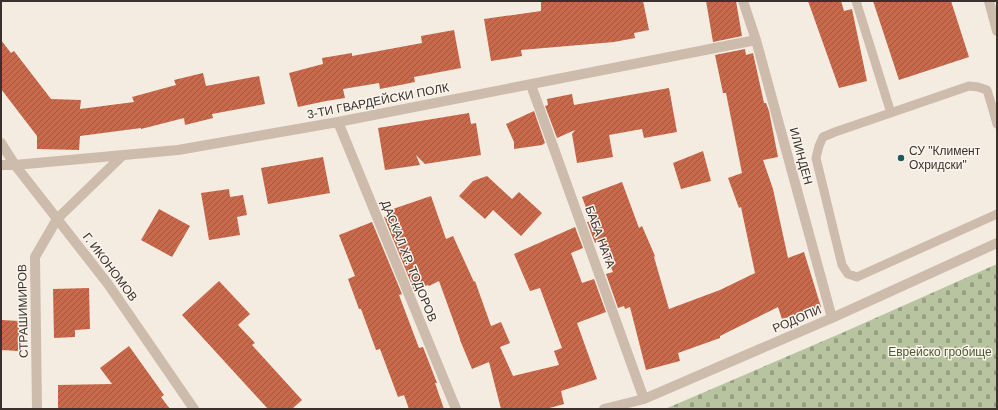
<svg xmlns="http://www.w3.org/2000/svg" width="998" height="410" font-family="Arial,sans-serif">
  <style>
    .cemetery { fill: url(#cemetery-stones) }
    .building { fill: url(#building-hatch) }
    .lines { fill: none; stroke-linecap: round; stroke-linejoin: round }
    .service { stroke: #cdbbac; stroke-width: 9 }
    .minor { stroke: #cdbbac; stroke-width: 10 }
    .poi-dot { fill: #1f5a5e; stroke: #fbf5ee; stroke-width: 1.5 }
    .labels { text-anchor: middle; stroke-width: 3; stroke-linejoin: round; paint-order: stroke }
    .street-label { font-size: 12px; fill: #3b302b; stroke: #fbf5ee }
    .poi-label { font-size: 12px; fill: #3b302b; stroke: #fbf5ee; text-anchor: start }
    .park-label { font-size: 12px; fill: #4a5a2e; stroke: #fbf5ee }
  </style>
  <defs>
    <pattern id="cemetery-stones" width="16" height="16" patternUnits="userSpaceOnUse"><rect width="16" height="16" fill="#b8c4a0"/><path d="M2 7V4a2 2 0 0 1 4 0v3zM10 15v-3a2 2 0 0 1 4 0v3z" fill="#97a083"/></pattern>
    <pattern id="building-hatch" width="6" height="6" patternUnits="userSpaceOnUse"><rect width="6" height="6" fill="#c8694b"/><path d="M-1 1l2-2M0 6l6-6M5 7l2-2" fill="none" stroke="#a4573f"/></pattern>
  </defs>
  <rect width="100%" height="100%" fill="#f4ebe1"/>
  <!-- cemetery -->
  <path class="cemetery" d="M997,264V409H665L844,332Z"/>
  <!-- building -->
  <path class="building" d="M557,1H643L649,30L634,33L635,38L614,42L521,50L522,56L491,61L484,19L541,11V2Z
    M706,1H736L742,36L713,42Z
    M808,1H841L844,11L852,9L867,81L839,88Z
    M873,1H951L969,57L899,80Z
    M454,30L461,68L414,77L415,82L380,89L379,83L343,89L345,98L326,101L298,107L289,73L323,64L322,58L352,53V56L422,43L421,36Z
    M1,40L11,53L14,51L51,99L81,100L80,109L134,102L132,97L176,85L174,80L203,73L206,86L259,76L265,104L212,114L213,118L185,125L184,118L141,129V128L80,136L79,150L37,149V136L1,89Z
    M745,49L746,55L753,53L764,103H766L769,111L778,157L763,160L773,189L788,258L804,252L821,307L782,319L778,307L720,336V338L678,353L680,361L646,370L630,307L625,309L624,306L618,308L606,274L613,272L599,241L595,243L587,222L591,221L582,197L622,182L639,228L642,226L655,256L654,257L669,309L720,290L755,273L741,207L739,208L728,178L742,173L726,93H723L715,55Z
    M669,88L677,132L644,138L642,129L609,135L613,157L577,163L572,134L575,130L557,138L545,106L548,105L547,99L572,94L574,105Z
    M534,111L545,143L542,145L514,149V142L506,124Z
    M469,113L471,124L476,123L481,155L425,164L416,155L420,165L385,170L378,128Z
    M703,151L711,181L681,189L673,163Z
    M323,157L330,193L268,204L261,168Z
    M487,176L512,199L519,192L542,213L521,236L493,210L485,219L459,196L473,181Z
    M229,189L230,197L243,195L247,215L237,217L240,235L209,240L201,193Z
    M431,196L446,239L453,236L474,282L475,281L491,326L501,322L510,343L500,347L513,376L559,365L554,351L562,348L540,288L530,291L514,254L575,227L583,248L571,253L582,283L594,279L606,312L577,323L597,379L561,391L564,404L546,409H501L489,362L472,369L460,340V339L439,281L429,286L428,285L414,290L384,217L392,215L390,210Z
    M159,209L190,226L172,257L141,240Z
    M372,222L402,294L399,295L419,348L423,347L437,383H435L444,409H409L404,395L398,397L380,349L376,350L361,309H359L348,279L355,276L339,235Z
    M219,281L250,314L238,325L255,343L252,345L302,400L292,409H268L182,315Z
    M89,288L90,329L75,330V337L54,338L53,289Z
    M1,320L19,321V351L1,350Z
    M129,346L164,395L161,397L170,409H58V385L112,384L100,368Z"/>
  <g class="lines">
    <!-- service -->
    <path class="service" d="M856,1L891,113
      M997,124L991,103L987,90L978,87L969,86L835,132L823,137L819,146L816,158L842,265L848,274L857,277L997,214"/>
    <!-- minor -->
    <path class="minor" d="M743,1L756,40L832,318
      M989,1L997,31
      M531,85L644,399
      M338,122L456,409
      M1,143L15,165L108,284L194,409
      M1,165H15L178,150L338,122L756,40
      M37,409L35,257L57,219L123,155
      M604,409L644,399L832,318L997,243"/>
  </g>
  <!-- markers -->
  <circle class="poi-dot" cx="901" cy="158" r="4"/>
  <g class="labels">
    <!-- street labels -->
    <g class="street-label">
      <text transform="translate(378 101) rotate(-11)" y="4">3-ТИ ГВАРДЕЙСКИ ПОЛК</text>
      <text transform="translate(801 156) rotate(75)" y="4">ИЛИНДЕН</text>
      <text transform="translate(600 237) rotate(70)" y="4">БАБА НАТА</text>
      <text transform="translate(409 261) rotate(68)" y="4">ДАСКАЛ ХР. ТОДОРОВ</text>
      <text transform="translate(110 267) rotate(53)" y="4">Г. ИКОНОМОВ</text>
      <text transform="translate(23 311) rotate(-91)" y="4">СТРАШИМИРОВ</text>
      <text transform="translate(797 319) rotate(-23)" y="4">РОДОПИ</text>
    </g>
    <!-- poi labels -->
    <g class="poi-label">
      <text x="909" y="155">СУ "Климент<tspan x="909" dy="14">Охридски"</tspan></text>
    </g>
    <!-- park labels -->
    <g class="park-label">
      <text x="940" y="356">Еврейско гробище</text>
    </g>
  </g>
  <!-- border -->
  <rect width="998" height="410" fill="none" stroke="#3b302b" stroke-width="4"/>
</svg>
